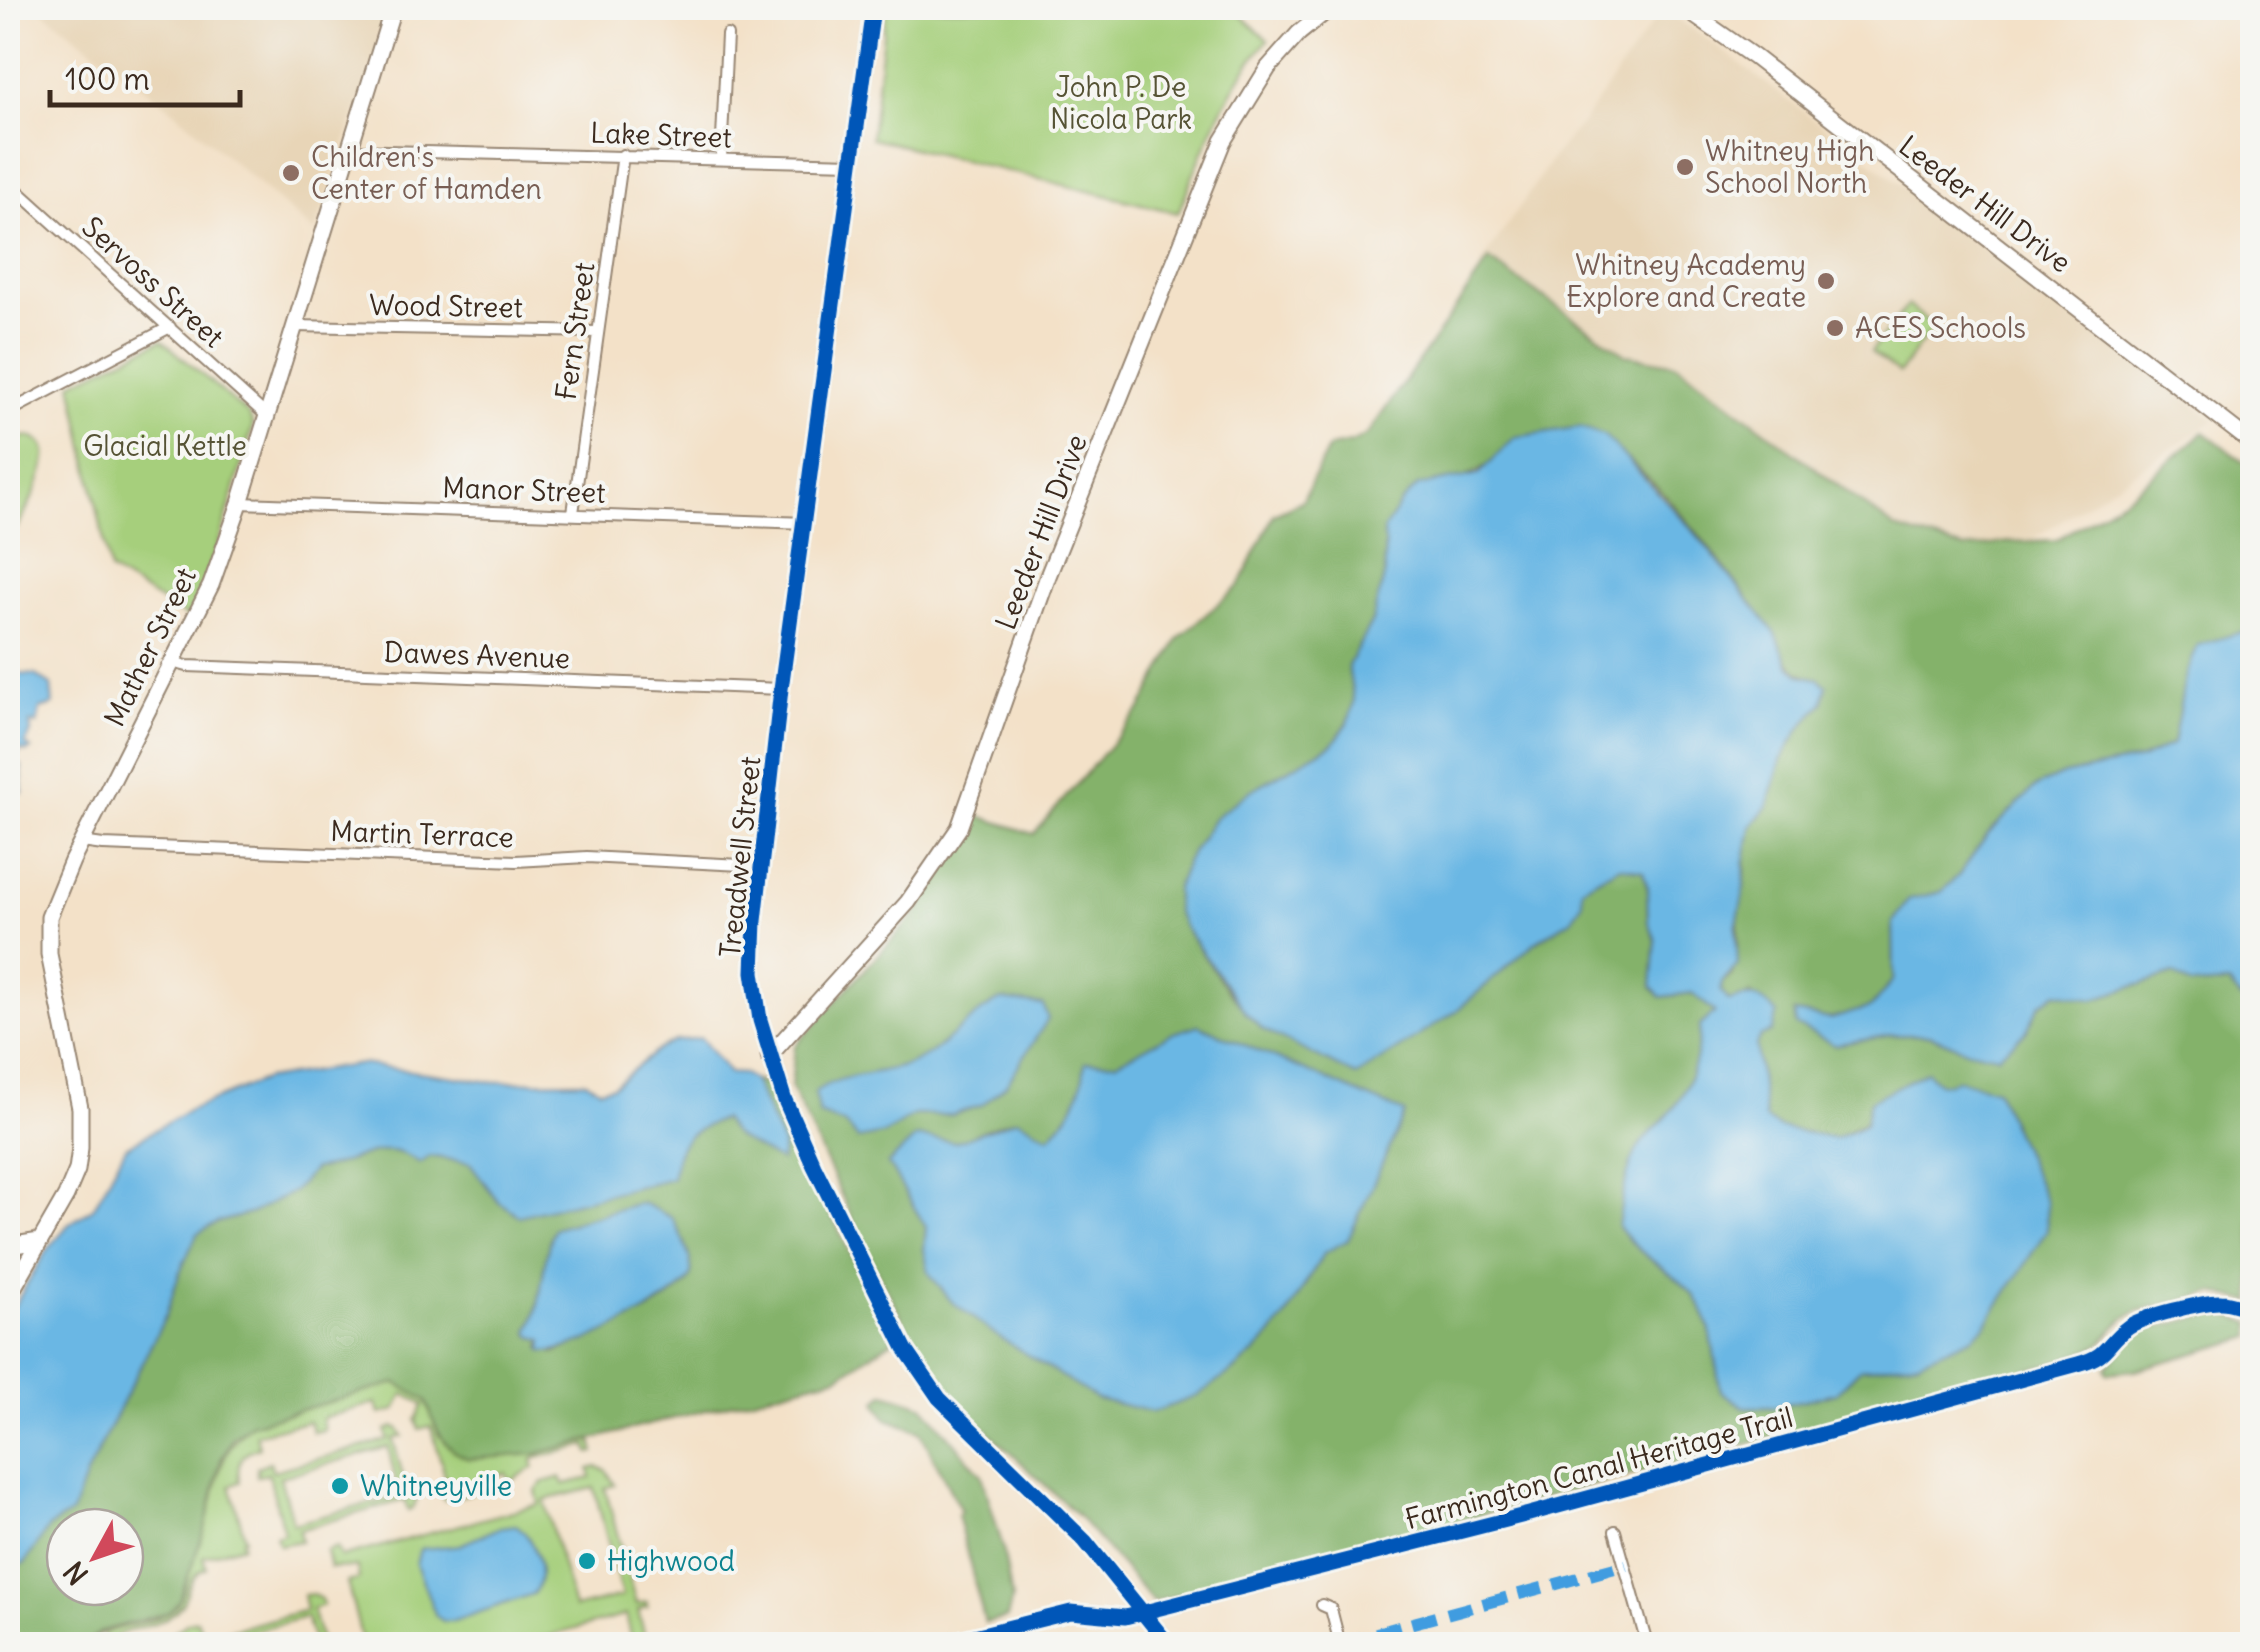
<svg xmlns="http://www.w3.org/2000/svg" width="2260" height="1652" font-family="Delius,sans-serif">
  <style>
    .built { fill: #e8d5b7 }
    .green { fill: #a6cf7b; stroke: #707c4c; stroke-width: 2.5; fill-rule: evenodd }
    .forest { fill: #84b26b; stroke: #606e44; stroke-width: 2.5; fill-rule: evenodd }
    .water { fill: #6ab7e4; stroke: #527081; stroke-width: 2.5 }
    .lines { fill: none; stroke-linecap: round; stroke-linejoin: round }
    .street-casing { stroke: #978673; stroke-width: 14 }
    .secondary-casing { stroke: #978673; stroke-width: 19 }
    .street { stroke: #fff; stroke-width: 10 }
    .secondary { stroke: #fff; stroke-width: 15 }
    .quiet { stroke: #3f9ce0; stroke-width: 12; stroke-dasharray: 25 12; stroke-linecap: butt }
    .cycleway-casing { stroke: #f6f6f2; stroke-width: 21 }
    .cycleway { stroke: #0057b8; stroke-width: 15 }
    .education-dot { fill: #8d6e63; stroke: #f6f6f2; stroke-width: 4 }
    .culture-dot { fill: #0f9aa8; stroke: #f6f6f2; stroke-width: 4 }
    .labels { text-anchor: middle; stroke-width: 8; stroke-linejoin: round; paint-order: stroke }
    .park-label { font-size: 28px; fill: #565335; stroke: #f6f6f2 }
    .street-label { font-size: 28px; fill: #3b2a1e; stroke: #f6f6f2 }
    .education-label { font-size: 28px; fill: #785e54; stroke: #f6f6f2; text-anchor: start }
    .culture-label { font-size: 28px; fill: #0d838f; stroke: #f6f6f2; text-anchor: start }
  </style>
  <rect width="100%" height="100%" fill="#f6f6f2"/>
  <filter id="ink" filterUnits="userSpaceOnUse"><feTurbulence type="fractalNoise" baseFrequency=".01" numOctaves="2"/><feDisplacementMap in="SourceGraphic" scale="20" xChannelSelector="R" yChannelSelector="G"/><feConvolveMatrix kernelMatrix="1 2 1 2 8 2 1 2 1" color-interpolation-filters="sRGB"/></filter>
  <filter id="wash" filterUnits="userSpaceOnUse"><feTurbulence type="fractalNoise" baseFrequency=".0048" numOctaves="4" result="noise"/><feDisplacementMap in="SourceGraphic" scale="40" xChannelSelector="R" yChannelSelector="G"/><feGaussianBlur stdDeviation="2.25" result="paint"/><feColorMatrix in="noise" values="0 0 0 0 0 0 0 0 0 0 0 0 0 0 0 0 0 1.4 0 .05"/><feComposite in="paint" operator="in"/></filter>
  <g filter="url(#wash)">
    <rect width="100%" height="100%" fill="#f3e1c8"/>
    <!-- built -->
    <path class="built" d="M39,8H391L315,233L178,114Z
      M1663,8L1707,39L2215,420L1953,591L1481,264L1556,153L1581,124Z"/>
    <!-- green -->
    <path class="green" d="M886,8H1233L1268,40C1224,90 1203,152 1178,213L871,138Z
      M1907,305L1934,326L1899,373L1871,352Z
      M162,340L249,415L253,425L219,543L189,618L110,571L72,383Z
      M28,436C35,439 43,442 45,451C48,473 21,523 8,540V440Z
      M396,1383L426,1400L439,1436L535,1454L592,1440L595,1452L590,1453L587,1445L533,1459L534,1467L509,1482L506,1473L472,1484L473,1492L445,1500L436,1491L448,1487L431,1426L419,1429L416,1420L423,1404L404,1394L396,1410L380,1414L376,1403L322,1418L324,1430L313,1432L309,1421L256,1434L259,1447C241,1452 235,1463 240,1482L230,1485L245,1538L242,1539L243,1545L203,1557L206,1568C184,1576 192,1598 175,1612C157,1628 128,1626 108,1641L102,1633L89,1644L87,1642C111,1623 163,1627 178,1602C184,1594 186,1582 189,1573C195,1553 204,1533 209,1513C220,1476 218,1450 251,1424Z
      M394,1427L398,1428L403,1436L393,1439L409,1499L418,1496L414,1507L408,1510L404,1500L299,1530L301,1541L279,1545L275,1536L284,1533L268,1473L257,1476V1467L270,1462L273,1471L388,1440L386,1430ZM388,1447L399,1496L293,1524L280,1477Z
      M597,1467L606,1470L615,1485L605,1488L636,1604L647,1602L648,1606L638,1610L647,1644H633L626,1615L520,1644H363L347,1582L359,1579L357,1567L330,1568L326,1551L337,1547L341,1557L539,1504L536,1491L543,1482L561,1477L564,1484L591,1478L589,1469ZM594,1488L622,1596L574,1608L544,1500Z
      M313,1594L321,1599L323,1605L312,1609L322,1644H314L306,1617L203,1644H174L173,1633L188,1622L197,1620L204,1637L306,1610L303,1595Z"/>
    <!-- forest -->
    <path class="forest" d="M1489,260L1627,355L1677,364L1896,529L1965,549L2009,542L2056,540L2132,493L2204,432L2252,468V629L2249,628L2181,712L2173,744L2141,759L2059,776L2034,788L1988,834L1959,875L1941,892L1909,900L1893,922L1894,979L1871,1007L1831,1019L1795,1013L1834,1045L1891,1035H1930L1964,1049L2026,1032L2040,1004L2057,992L2094,999L2174,974L2191,986L2229,984L2246,1005L2252,1007V1302L2214,1293L2138,1311L2123,1319L2100,1345L2064,1360L1153,1602L1077,1515L961,1406L916,1344L875,1268L791,1087L795,1046L919,910L979,816L1034,834L1141,709L1179,638L1239,586L1274,514L1302,501L1329,447L1351,443L1368,434ZM1580,427C1599,440 1620,452 1636,467C1685,511 1725,569 1765,621C1786,647 1782,672 1819,679L1823,703L1801,727L1781,760L1768,806L1751,827L1745,850V887L1738,912V944L1732,975L1722,982L1721,991L1729,1001L1751,994L1761,1036L1756,1044L1765,1119L1780,1128L1835,1138L1938,1084L1996,1089L2046,1202L2020,1269L1985,1326L1918,1361L1860,1369L1836,1393L1772,1407H1744L1721,1391C1712,1354 1715,1310 1682,1283C1658,1264 1637,1252 1618,1227L1638,1147L1671,1112L1687,1086L1698,1053L1700,1026L1715,1012L1692,993L1661,997L1652,987L1656,940L1648,922L1647,887L1643,871L1620,866L1581,888L1572,919L1538,941L1262,1029L1228,991L1184,927L1186,862L1214,818L1250,791L1333,744L1348,722L1354,702L1348,666L1372,621L1385,573L1384,530L1418,486C1450,479 1482,479 1501,451ZM1171,1034L1348,1240L1324,1253L1285,1318L1262,1346L1236,1369L1038,1360L953,1302L924,1250L926,1227L901,1185C938,1156 971,1130 1017,1119L1049,1137L1072,1116L1083,1085Z
      M753,1080L768,1085L893,1340L839,1376L535,1454L469,1459C441,1449 435,1426 426,1400L396,1383L251,1424L233,1437L221,1460L205,1529L179,1601L170,1612L102,1631L87,1642L89,1644H8V1567L25,1563L49,1527L72,1512L87,1473L166,1315L179,1274L197,1233L219,1222L252,1213L294,1191L314,1169C357,1166 378,1133 420,1163L430,1156L470,1163L498,1201L671,1178C677,1140 687,1132 722,1119L783,1145ZM636,1204H644L672,1218C679,1231 696,1263 690,1277C679,1304 583,1341 554,1353L541,1347L543,1340L531,1336L529,1330C542,1313 542,1254 554,1228ZM65,1527H125V1587H65Z
      M2219,1313L2252,1323V1337L2135,1370L2108,1373L2106,1368L2132,1337L2143,1330Z
      M885,1393L923,1405L982,1475L1003,1548L1012,1599L1007,1618L985,1623L957,1515L961,1511L920,1431L887,1419L876,1402Z"/>
    <!-- water -->
    <path class="water" d="M1580,427L1604,435L1693,530L1775,633L1789,665L1801,675L1819,679L1827,686L1823,703L1801,727L1781,760L1768,806L1751,827L1744,864L1745,887L1736,928L1738,965L1722,982L1721,991L1729,1001C1753,993 1761,995 1777,1014L1772,1032L1761,1036L1756,1044L1765,1119L1780,1128L1835,1138L1865,1125L1870,1101L1927,1071C1938,1084 1941,1088 1957,1079L1996,1089L2046,1202L2047,1230L1985,1326L1973,1337L1918,1361L1860,1369L1836,1393L1772,1407H1744L1721,1391C1712,1354 1715,1310 1682,1283C1658,1264 1637,1252 1618,1227C1622,1201 1625,1173 1637,1150C1644,1136 1659,1126 1669,1114C1690,1089 1698,1058 1700,1026L1715,1012L1692,993L1661,997L1652,986L1656,940L1648,922L1647,887L1643,871L1619,866L1582,888V903L1572,919L1537,941L1455,1012L1356,1076L1262,1029L1246,1013L1184,927L1176,912V888L1186,862L1214,818L1250,791L1333,744L1348,723L1354,702L1348,666L1372,621L1385,573L1384,529L1401,503L1418,486L1479,474L1515,437Z
      M2252,629V1007L2246,1005L2229,984L2191,986L2174,974L2094,999L2057,992L2040,1004L2026,1032L1998,1056L1964,1049L1930,1035H1891L1834,1045L1796,1025L1794,1013L1831,1019L1871,1007L1894,979L1893,922L1909,899L1941,892L1959,875L1988,834L2034,788L2059,776L2141,759L2173,744L2185,678L2198,645Z
      M8,673L35,675L51,685L53,705L40,709L37,725L30,723L31,733L25,744L31,749L26,752L21,749L14,762L21,765L23,792L17,795L16,803H8Z
      M1001,1000L1043,1005L1048,1019L1006,1085L982,1105L952,1115H914L884,1134L858,1139L844,1124L819,1114L815,1092C838,1073 882,1075 912,1063C946,1048 967,1016 1001,1000Z
      M1198,1025L1405,1113L1348,1240L1324,1253L1285,1318L1262,1346L1236,1369L1195,1397L1153,1412L1097,1399L993,1333L952,1302L929,1273L924,1250L926,1227L888,1164L916,1137L955,1142L1017,1119L1049,1136C1073,1114 1082,1095 1085,1062H1117L1171,1034Z
      M701,1038L729,1073L744,1074L753,1080L783,1145L781,1162L735,1136L722,1119C687,1132 677,1141 672,1178L519,1216L498,1201L470,1163L430,1156L420,1163C378,1133 357,1166 314,1169L294,1191L252,1213L219,1222L197,1234L179,1274L166,1315L87,1473L72,1513L49,1527L25,1563L8,1567V1316L45,1253L68,1225L94,1207L126,1147L189,1110L266,1079L361,1064L492,1082L585,1081L600,1089L613,1086L659,1049L675,1041Z
      M636,1204H644L672,1218C679,1231 696,1263 690,1277C682,1299 562,1358 542,1351L543,1340L531,1336L529,1330C542,1313 542,1254 554,1228Z
      M516,1525C534,1537 549,1575 533,1594L454,1621H443L436,1616L416,1564L420,1549L460,1545L501,1527Z"/>
  </g>
  <g filter="url(#ink)">
    <g class="lines">
      <!-- street casing -->
      <g class="street-casing">
        <path id="street" d="M348,150L853,163
          M721,159L727,35
          M8,182L267,416
          M294,326L597,332
          M8,412L170,327
          M240,503L806,523
          M573,513L623,155
          M172,662L187,666L781,689
          M82,842L103,845L516,861L587,857L761,866
          M1615,1531L1647,1644
          M1322,1605L1331,1609L1340,1644"/>
      </g>
      <!-- secondary casing -->
      <g class="secondary-casing">
        <path id="secondary" d="M873,8L781,689L755,921L753,972L760,1020L784,1098L814,1166L906,1350L939,1398L1085,1541L1168,1644
          M1684,8L1754,57L2252,443
          M769,1056L908,902L959,828L1048,576L1223,141L1268,68L1299,33L1330,8
          M8,1246L40,1241
          M8,1297L66,1196L77,1170L80,1148V1108L49,954V917L72,861L211,585L240,503L393,8"/>
      </g>
      <!-- street -->
      <use href="#street" class="street"/>
      <!-- secondary -->
      <use href="#secondary" class="secondary"/>
      <!-- quiet -->
      <path class="quiet" d="M1340,1643L1626,1565"/>
      <!-- cycleway casing -->
      <g class="cycleway-casing">
        <path id="cycleway" d="M873,8L781,689L755,921L753,972L760,1020L784,1098L814,1166L906,1350L939,1398L1085,1541L1168,1644
          M942,1644L1071,1612L1125,1617L1529,1514L2078,1364C2110,1355 2105,1344 2128,1327C2141,1317 2205,1301 2221,1302C2232,1302 2242,1307 2252,1310"/>
      </g>
      <!-- cycleway -->
      <use href="#cycleway" class="cycleway"/>
    </g>
  </g>
  <!-- markers -->
  <g class="education-dot">
    <circle cx="1685" cy="167" r="10"/>
    <circle cx="291" cy="173" r="10"/>
    <circle cx="1826" cy="281" r="10"/>
    <circle cx="1835" cy="328" r="10"/>
  </g>
  <g class="culture-dot">
    <circle cx="340" cy="1486" r="10"/>
    <circle cx="587" cy="1561" r="10"/>
  </g>
  <g class="labels">
    <!-- park labels -->
    <g class="park-label">
      <text x="1121" y="97">John P. De<tspan x="1121" dy="32">Nicola Park</tspan></text>
      <text x="165" y="456">Glacial Kettle</text>
    </g>
    <!-- street labels -->
    <g class="street-label">
      <text transform="translate(661 135) rotate(2)" y="10">Lake Street</text>
      <text transform="translate(1985 204) rotate(37)" y="10">Leeder Hill Drive</text>
      <text transform="translate(153 282) rotate(42)" y="10">Servoss Street</text>
      <text transform="translate(446 306) rotate(1)" y="10">Wood Street</text>
      <text transform="translate(575 331) rotate(-82)" y="10">Fern Street</text>
      <text transform="translate(524 490) rotate(2)" y="10">Manor Street</text>
      <text transform="translate(1041 532) rotate(-69)" y="10">Leeder Hill Drive</text>
      <text transform="translate(150 647) rotate(-64)" y="10">Mather Street</text>
      <text transform="translate(477 655) rotate(2)" y="10">Dawes Avenue</text>
      <text transform="translate(422 834) rotate(2)" y="10">Martin Terrace</text>
      <text transform="translate(740 857) rotate(-84)" y="10">Treadwell Street</text>
      <text transform="translate(1599 1468) rotate(-15)" y="10">Farmington Canal Heritage Trail</text>
    </g>
    <!-- education labels -->
    <g class="education-label">
      <text x="1705" y="161">Whitney High<tspan x="1705" dy="32">School North</tspan></text>
      <text x="311" y="167">Children's<tspan x="311" dy="32">Center of Hamden</tspan></text>
      <text x="1806" y="275" text-anchor="end">Whitney Academy<tspan x="1806" dy="32">Explore and Create</tspan></text>
      <text x="1855" y="338">ACES Schools</text>
    </g>
    <!-- culture labels -->
    <g class="culture-label">
      <text x="360" y="1496">Whitneyville</text>
      <text x="607" y="1571">Highwood</text>
    </g>
  </g>
  <!-- margin -->
  <rect width="2260" height="1652" fill="none" stroke="#f6f6f2" stroke-width="40"/>
  <!-- north arrow -->
  <g transform="translate(95 1557) rotate(230)"><circle r="48" fill="#f6f6f2" stroke="#aba49d" stroke-width="2.5"/>
  <path d="M0-8L18 38L0 25L-18 38Z" fill="#d1495b"/>
  <text y="-15" font-size="28" font-weight="bold" text-anchor="middle" fill="#3b2a1e">N</text>
  </g>
  <!-- scale -->
  <path d="M50 90v15h190v-15" fill="none" stroke="#3b2a1e" stroke-width="5"/>
  <text x="65" y="90" font-size="30" fill="#3b2a1e" stroke="#f6f6f2" stroke-width="8" paint-order="stroke">100 m</text>
</svg>
